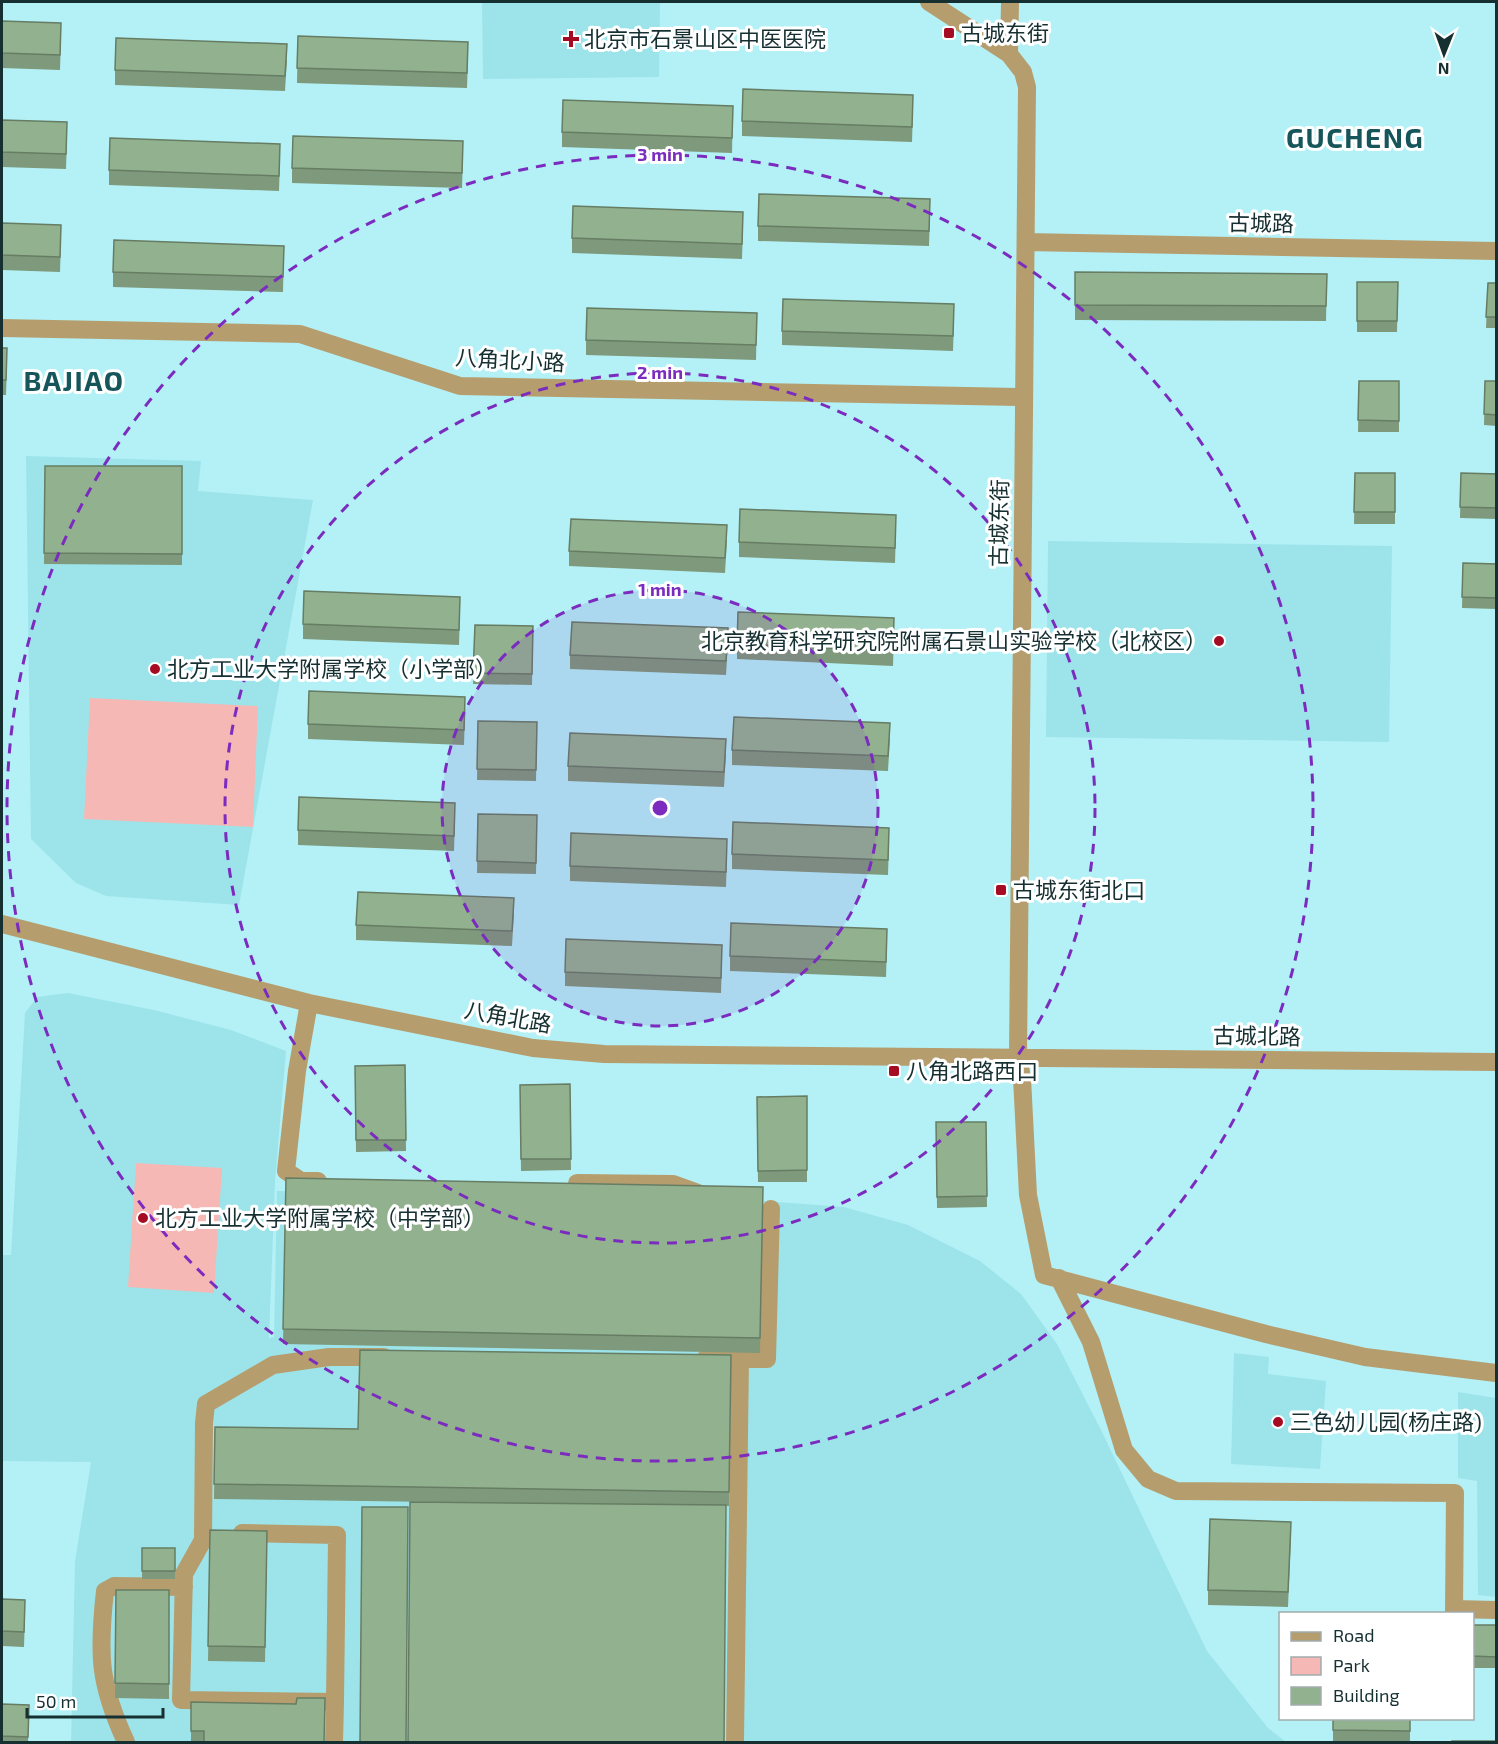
<svg xmlns="http://www.w3.org/2000/svg" width="1498" height="1744" font-family="'Exo 2','Noto Sans SC',sans-serif">
  <style>
    .built { fill: #9de4ea }
    .green { fill: #f6b8b4 }
    .lines { fill: none; stroke-linecap: round; stroke-linejoin: round }
    .minor { stroke: #b69d6e; stroke-width: 18 }
    .wall { fill: #7e997b }
    .building { fill: #92b28f; stroke: #667d64; stroke-width: 1.5 }
    .ring { fill: none; stroke: #7b2cbf; stroke-width: 3; stroke-dasharray: 10 8 }
    .poi-dot { fill: #a50b23; stroke: #fff; stroke-width: 2 }
    .labels { text-anchor: middle; stroke-width: 6; stroke-linejoin: round; paint-order: stroke }
    .poi-label { font-size: 22px; fill: #162f31; stroke: #fff; text-anchor: start }
    .street-label { font-size: 22px; fill: #162f31; stroke: #fff }
    .district-label { font-size: 28px; font-weight: bold; letter-spacing: 1.5px; fill: #16565b; stroke: #fff }
    .centre { fill: #7b2cbf; stroke: #fff; stroke-width: 3 }
    .ring-label { font-size: 18px; text-anchor: middle; font-weight: bold; fill: #7b2cbf; stroke: #fff; stroke-width: 6; stroke-linejoin: round; paint-order: stroke }
  </style>
  <rect width="100%" height="100%" fill="#b3f1f6"/>
  <!-- built -->
  <path class="built" d="M482,2H660L659,77L483,79Z
    M26,456L201,461L198,491L313,500L239,905L106,896L76,883L31,839Z
    M1048,541L1392,546L1389,742L1046,737Z
    M68,993L154,1010L231,1030L286,1051L275,1182L269,1338L274,1337L277,1191L763,1201L844,1207L908,1225L980,1261L1021,1294L1057,1344L1102,1432L1207,1651L1268,1728L1286,1742H71L75,1561L91,1462L2,1461V1255H11L25,1013L37,997Z
    M1234,1353L1269,1357L1268,1374L1326,1381L1320,1469L1231,1464Z
    M1458,1392L1496,1398V1597L1478,1595L1477,1481L1458,1478Z"/>
  <!-- green -->
  <path class="green" d="M90,698L258,706L253,827L84,819Z
    M136,1163L222,1168L214,1293L128,1287Z"/>
  <g class="lines">
    <!-- minor -->
    <path class="minor" d="M929,2L1009,54L1023,72L1027,87L1018,1057L1022,1078L1028,1195L1044,1275L1266,1334L1365,1357L1496,1373
      M1009,54L1010,2
      M1026,242L1496,251
      M2,328L300,334L460,386L1024,397
      M2,924L309,1003L533,1048L604,1054L1496,1062
      M309,1003L297,1071L286,1171L301,1181H318
      M577,1183L673,1184L698,1193
      M1059,1278L1091,1342L1124,1450L1148,1479L1176,1491L1455,1493L1454,1614
      M705,1359H767L771,1209
      M242,1533L337,1535L335,1702
      M1454,1609L1496,1610
      M126,1742C99,1684 98,1654 105,1591L114,1586L184,1587
      M334,1742L335,1702L181,1700L184,1574L203,1540L204,1423L206,1404L273,1365L329,1357H384
      M735,1742L740,1359"/>
  </g>
  <!-- wall -->
  <path class="wall" d="M2,21L61,38L60,70L2,68Z
    M298,36L468,57L467,88L297,83Z
    M287,59L285,91L115,85V70Z
    M733,106L732,153L562,147V132Z
    M913,110L912,142L742,136V121Z
    M2,120L67,137L66,169L2,167Z
    M463,156L462,188L292,183V168Z
    M280,159L279,191L109,185V170Z
    M930,214L929,246L758,241V226Z
    M2,223L61,240L60,272L2,270Z
    M743,227L742,259L572,253V238Z
    M284,246L283,292L113,287V272Z
    M1075,272L1327,274L1326,321L1075,320Z
    M1357,282H1398L1397,332H1357Z
    M1488,283H1497V328H1486Z
    M757,313L756,360L586,355V340Z
    M954,319L953,351L782,345V331Z
    M2,348L7,363L6,395H2Z
    M1359,381H1399V432H1358Z
    M1485,381H1497V426L1484,425Z
    M45,466H182V565L44,564Z
    M1355,473H1395V524H1354Z
    M1461,473L1497,474V519L1460,518Z
    M896,530L895,563L739,557V542Z
    M727,540L725,573L569,566V551Z
    M1463,563L1497,564V609L1462,608Z
    M460,612L459,645L303,639V624Z
    M475,625L533,626L532,685L473,684Z
    M894,633L893,666L737,659V644Z
    M728,643L726,675L570,669V655Z
    M465,712L464,745L308,739V724Z
    M478,721L537,722L536,781L477,780Z
    M890,738L888,771L732,765V750Z
    M726,754L724,787L568,781V766Z
    M478,814L537,815L536,874L477,873Z
    M455,818L454,851L298,845V830Z
    M889,843L888,875L732,869V854Z
    M727,854L726,887L570,881V866Z
    M514,913L512,946L356,940V925Z
    M887,944L886,977L730,971V956Z
    M722,960L721,993L565,986V972Z
    M405,1065L406,1151L356,1152L355,1066Z
    M570,1084L571,1170L521,1171L520,1085Z
    M807,1096V1182H758L757,1097Z
    M936,1122H986L987,1207L937,1208Z
    M286,1178L763,1187L760,1353L283,1344Z
    M731,1355L729,1506L214,1499L215,1427L358,1429Z
    M210,1530L267,1531L265,1662L208,1661Z
    M1291,1536L1288,1607L1208,1605V1590Z
    M142,1548H175V1579H142Z
    M116,1590H169V1699L115,1698Z
    M2,1599L25,1615L24,1647L2,1646Z
    M1473,1625H1497V1668H1473Z
    M191,1702L325,1743H191Z
    M2,1704L29,1705L28,1743H2Z
    M1333,1719H1410V1743H1333Z"/>
  <!-- building -->
  <path class="building" d="M2,21L61,23L60,55L2,53Z
    M298,36L468,42L467,73L297,68Z
    M116,38L287,44L285,76L115,70Z
    M743,89L913,95L912,127L742,121Z
    M563,100L733,106L732,138L562,132Z
    M2,120L67,122L66,154L2,152Z
    M293,136L463,141L462,173L292,168Z
    M110,138L280,144L279,176L109,170Z
    M759,194L930,199L929,231L758,226Z
    M573,206L743,212L742,244L572,238Z
    M2,223L61,225L60,257L2,255Z
    M114,240L284,246L283,277L113,272Z
    M1075,272L1327,274L1326,306L1075,305Z
    M1357,282H1398L1397,321H1357Z
    M1488,283H1497V317H1486Z
    M783,299L954,304L953,336L782,331Z
    M587,308L757,313L756,345L586,340Z
    M2,348H7L6,380H2Z
    M1359,381H1399V421L1358,420Z
    M1485,381H1497V415L1484,414Z
    M45,466H182V554L44,553Z
    M1355,473H1395V512H1354Z
    M1461,473L1497,474V508L1460,507Z
    M740,509L896,515L895,548L739,542Z
    M571,519L727,525L725,558L569,551Z
    M1463,563L1497,564V598L1462,597Z
    M304,591L460,597L459,630L303,624Z
    M738,612L894,618L893,651L737,644Z
    M572,622L728,628L726,661L570,655Z
    M475,625L533,626L532,674L473,673Z
    M309,691L465,697L464,730L308,724Z
    M734,717L890,723L888,756L732,750Z
    M478,721L537,722L536,770L477,769Z
    M570,733L726,739L724,772L568,766Z
    M299,797L455,803L454,836L298,830Z
    M478,814L537,815L536,863L477,861Z
    M733,822L889,828L888,860L732,854Z
    M571,833L727,839L726,872L570,866Z
    M358,892L514,898L512,931L356,925Z
    M731,923L887,929L886,962L730,956Z
    M566,939L722,945L721,978L565,972Z
    M405,1065L406,1140H356L355,1066Z
    M570,1084L571,1159H521L520,1085Z
    M807,1096V1170L758,1171L757,1097Z
    M936,1122H986L987,1196L937,1197Z
    M286,1178L763,1187L760,1338L283,1329Z
    M360,1350L731,1355L729,1492L214,1484L215,1427L358,1429Z
    M410,1502L726,1505L724,1743H408Z
    M362,1507H408L406,1743H360Z
    M1210,1519L1291,1522L1288,1592L1208,1590Z
    M210,1530L267,1531L265,1647L208,1646Z
    M142,1548H175V1571H142Z
    M116,1590H169V1684L115,1683Z
    M2,1599L25,1600L24,1632L2,1631Z
    M1473,1625H1497V1657L1473,1656Z
    M297,1698H325L324,1743H204V1731H191V1702L296,1704Z
    M2,1704L29,1705L28,1737L2,1736Z
    M1333,1719H1410V1731L1333,1730Z
    M1452,1741H1497V1743H1452Z"/>
  <!-- distance rings -->
  <circle cx="660" cy="808" r="218" fill="#7b2cbf" fill-opacity=".12"/>
  <g class="ring">
    <circle cx="660" cy="808" r="218"/>
    <circle cx="660" cy="808" r="435"/>
    <circle cx="660" cy="808" r="653"/>
  </g>
  <!-- markers -->
  <g class="poi-dot">
    <rect x="943" y="27" width="12" height="12" rx="3"/>
    <path d="M568 30h6v6h6v6h-6v6h-6v-6h-6v-6h6z"/>
    <circle cx="1219" cy="641" r="6"/>
    <circle cx="155" cy="669" r="6"/>
    <rect x="995" y="884" width="12" height="12" rx="3"/>
    <rect x="888" y="1065" width="12" height="12" rx="3"/>
    <circle cx="143" cy="1218" r="6"/>
    <circle cx="1278" cy="1422" r="6"/>
  </g>
  <g class="labels">
    <!-- poi labels -->
    <g class="poi-label">
      <text x="961" y="41">古城东街</text>
      <text x="584" y="47">北京市石景山区中医医院</text>
      <text x="1207" y="649" text-anchor="end">北京教育科学研究院附属石景山实验学校（北校区）</text>
      <text x="167" y="677">北方工业大学附属学校（小学部）</text>
      <text x="1013" y="898">古城东街北口</text>
      <text x="906" y="1079">八角北路西口</text>
      <text x="155" y="1226">北方工业大学附属学校（中学部）</text>
      <text x="1290" y="1430">三色幼儿园(杨庄路)</text>
    </g>
    <!-- street labels -->
    <g class="street-label">
      <text transform="translate(1261 223) rotate(1)" y="8">古城路</text>
      <text transform="translate(510 360) rotate(3)" y="8">八角北小路</text>
      <text transform="translate(999 523) rotate(-89)" y="8">古城东街</text>
      <text transform="translate(508 1017) rotate(10)" y="8">八角北路</text>
      <text transform="translate(1257 1036) rotate(1)" y="8">古城北路</text>
    </g>
    <!-- district labels -->
    <g class="district-label">
      <text x="1355" y="148">GUCHENG</text>
      <text x="74" y="391">BAJIAO</text>
    </g>
  </g>
  <circle cx="660" cy="808" r="9" class="centre"/>
  <g class="ring-label">
    <text x="660" y="161">3 min</text>
    <text x="660" y="379">2 min</text>
    <text x="660" y="596">1 min</text>
  </g>
  <!-- border -->
  <rect width="1498" height="1744" fill="none" stroke="#162f31" stroke-width="6"/>
  <!-- legend -->
  <rect x="1279" y="1612" width="195" height="108" fill="#ffffff" stroke="#a2acad" stroke-width="1.5"/>
  <rect x="1291" y="1632" width="30" height="9" fill="#b69d6e" stroke="#a2acad" stroke-width="1.5"/>
  <text x="1333" y="1642" font-size="18" fill="#162f31">Road</text>
  <rect x="1291" y="1657" width="30" height="18" fill="#f6b8b4" stroke="#a2acad" stroke-width="1.5"/>
  <text x="1333" y="1672" font-size="18" fill="#162f31">Park</text>
  <rect x="1291" y="1687" width="30" height="18" fill="#92b28f" stroke="#a2acad" stroke-width="1.5"/>
  <text x="1333" y="1702" font-size="18" fill="#162f31">Building</text>
  <!-- north arrow -->
  <g transform="translate(1444 54) rotate(181)" stroke="#ffffff" stroke-width="4.5" paint-order="stroke">
  <path d="M0-4.5L10 22L0 15L-10 22Z" fill="#162f31"/>
  <text y="-9" font-size="16" font-weight="bold" text-anchor="middle" fill="#162f31">N</text>
  </g>
  <!-- scale -->
  <path d="M27 1708v9h136v-9" fill="none" stroke="#162f31" stroke-width="3"/>
  <text x="36" y="1708" font-size="18" fill="#162f31" stroke="#ffffff" stroke-width="4.5" paint-order="stroke">50 m</text>
</svg>
